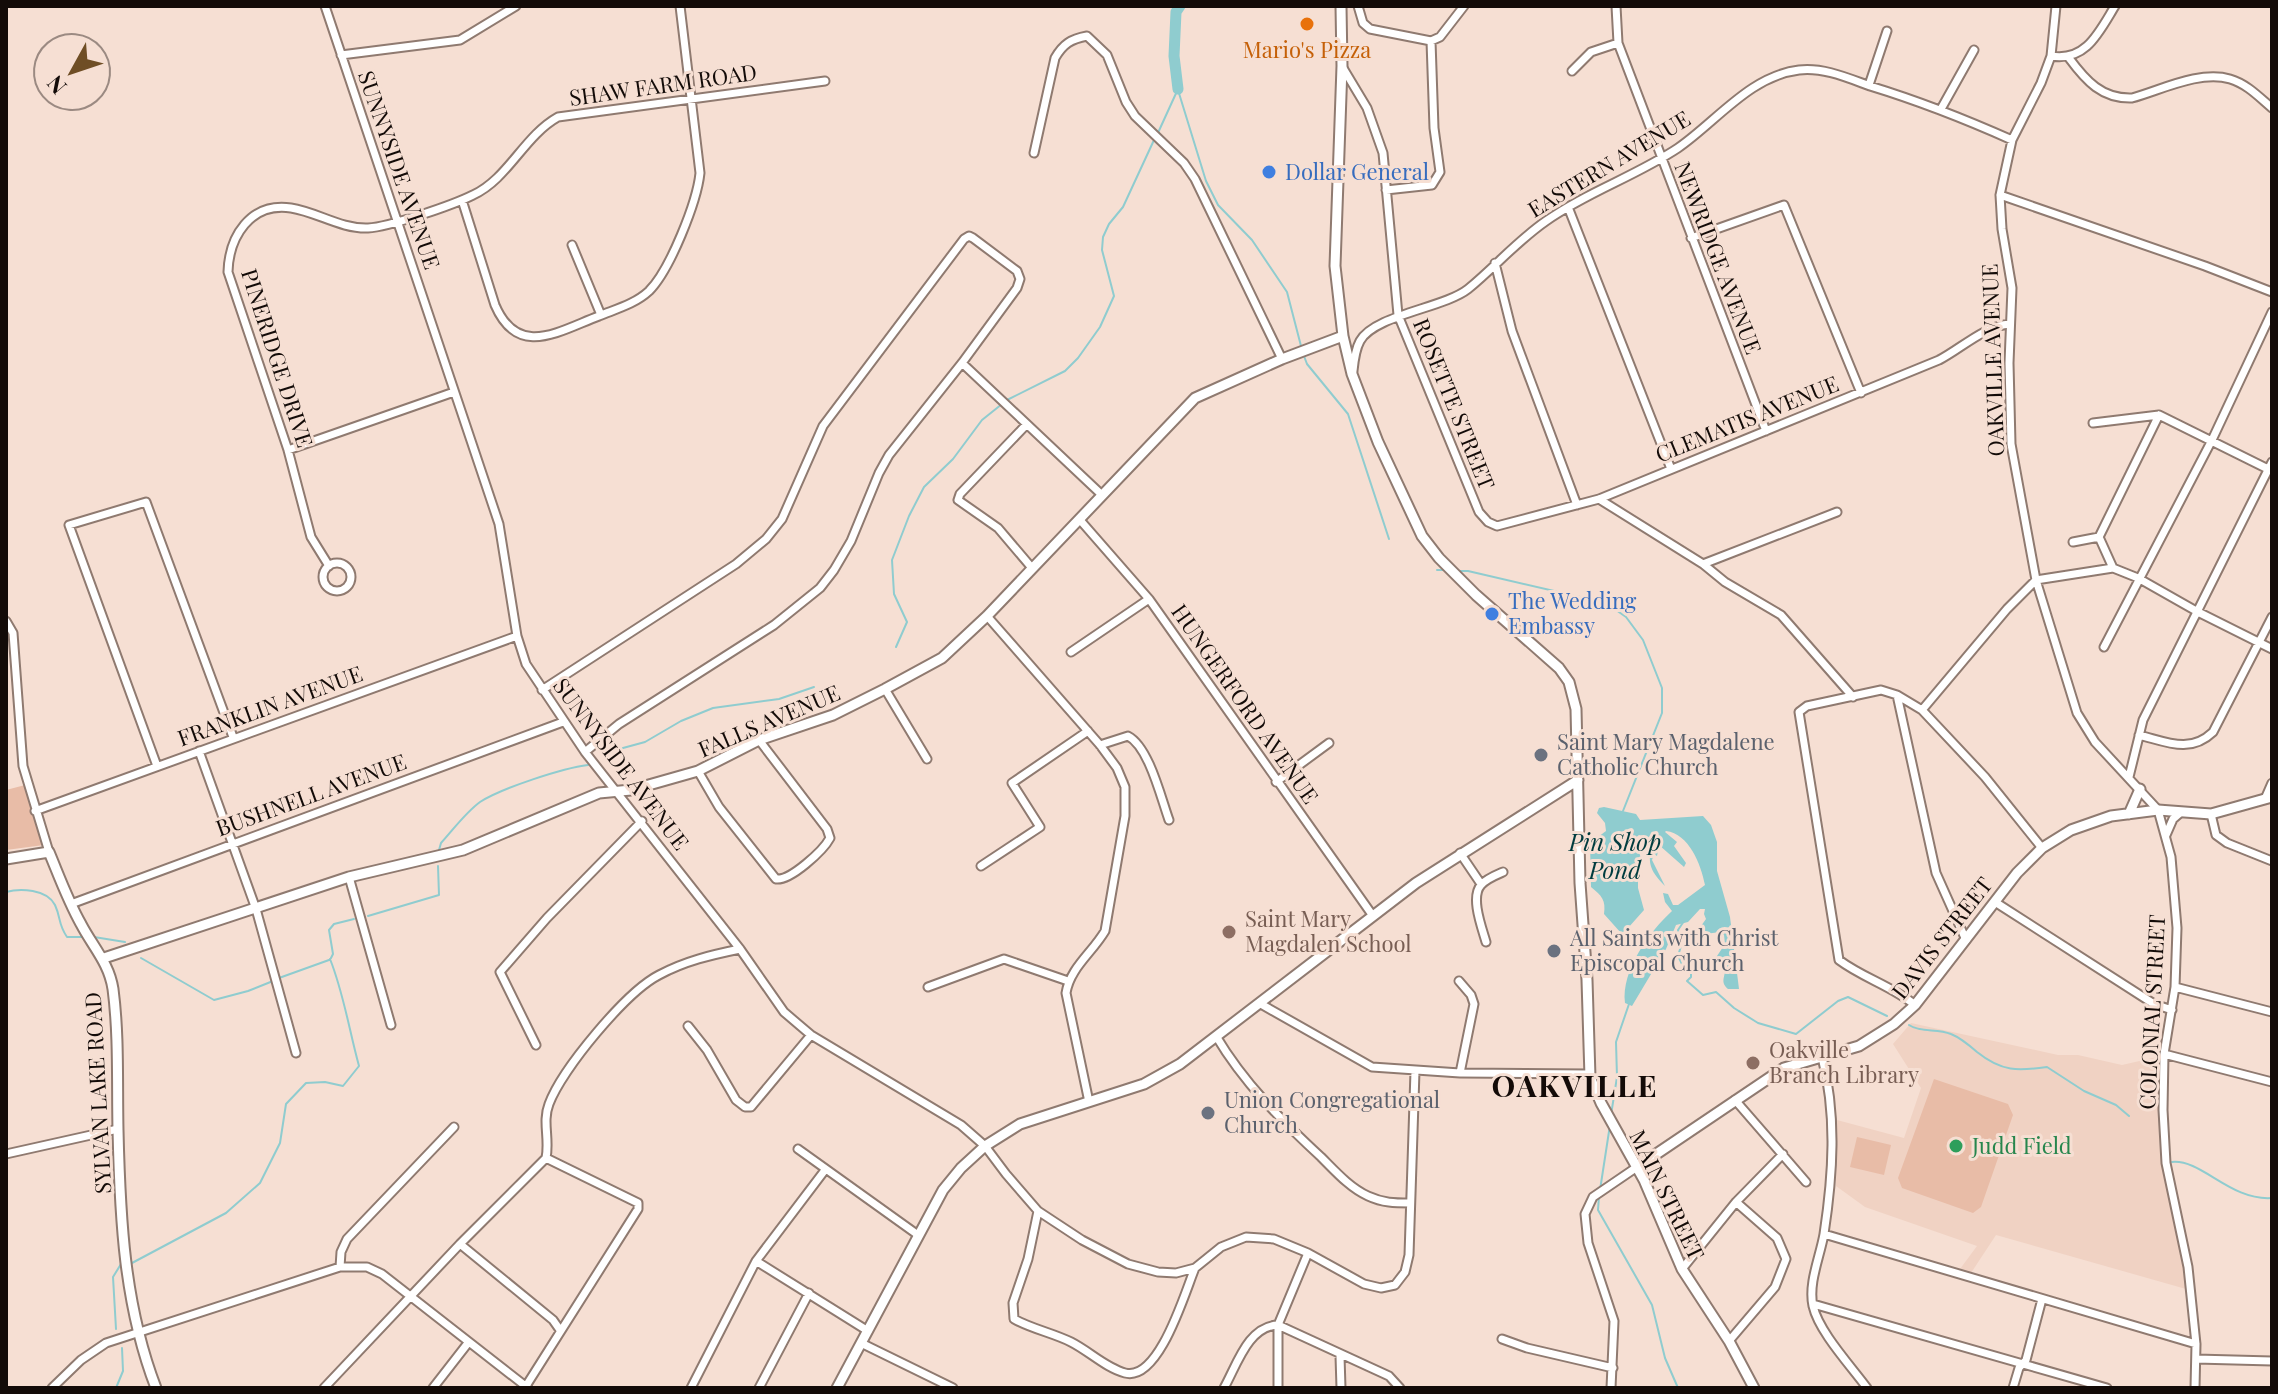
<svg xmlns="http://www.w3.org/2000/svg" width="2278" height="1394" font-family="'Playfair Display',serif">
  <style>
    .built { fill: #f0d2c3 }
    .green { fill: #e8bca7 }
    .water { fill: #8fcccf }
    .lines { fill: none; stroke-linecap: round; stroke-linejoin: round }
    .stream { stroke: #8fcccf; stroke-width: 2 }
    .river { stroke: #8fcccf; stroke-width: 11 }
    .minor-casing { stroke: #8f7a70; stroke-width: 11 }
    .major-casing { stroke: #8f7a70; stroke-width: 13 }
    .minor { stroke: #fff; stroke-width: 7 }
    .major { stroke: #fff; stroke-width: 9 }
    .food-dot { fill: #e8710a; stroke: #f6dfd3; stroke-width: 3 }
    .shop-dot { fill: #3f7fe0; stroke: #f6dfd3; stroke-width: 3 }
    .worship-dot { fill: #6b7280; stroke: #f6dfd3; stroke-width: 3 }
    .education-dot { fill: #8d6e63; stroke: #f6dfd3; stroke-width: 3 }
    .leisure-dot { fill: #2e9e5b; stroke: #f6dfd3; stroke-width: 3 }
    .labels { text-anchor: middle; stroke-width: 6; stroke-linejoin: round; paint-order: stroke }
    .food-label { font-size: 22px; fill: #c56008; stroke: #f6dfd3 }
    .street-label { font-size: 22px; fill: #130b08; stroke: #f6dfd3 }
    .shop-label { font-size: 22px; fill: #366cbe; stroke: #f6dfd3; text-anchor: start }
    .worship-label { font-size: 22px; fill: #5b616d; stroke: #f6dfd3; text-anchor: start }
    .education-label { font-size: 22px; fill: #785e54; stroke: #f6dfd3; text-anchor: start }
    .leisure-label { font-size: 22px; fill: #27864d; stroke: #f6dfd3; text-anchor: start }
    .water-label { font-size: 24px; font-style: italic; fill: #003c3f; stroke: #f6dfd3 }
    .district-label { font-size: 30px; font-weight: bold; letter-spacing: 2px; fill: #130b08; stroke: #f6dfd3 }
  </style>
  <rect width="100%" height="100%" fill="#f6dfd3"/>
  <!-- built -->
  <path class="built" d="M1911,1023L2058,1055H2078L2122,1065L2157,1057L2162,1168L2181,1257L2186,1289L1996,1235L1971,1273L1960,1269L1977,1246L1865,1207L1836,1186L1837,1120L1904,1138L1921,1088L1893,1044Z"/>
  <!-- green -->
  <path class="green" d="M29,784L44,845L6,850V790Z
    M1934,1079L2008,1104L2013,1115L1981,1207L1973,1213L1902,1188L1898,1178Z
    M1857,1137L1891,1145L1884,1175L1850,1167Z"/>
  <!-- water -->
  <path class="water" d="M1604,807L1636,814L1640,820L1703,816L1711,825L1717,842V871L1730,917L1739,989H1728C1720,982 1725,978 1725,969L1715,959L1725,944L1724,935L1720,932L1698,935L1696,933L1706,919L1704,914L1705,909H1700L1688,922L1676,925L1666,949L1632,1006L1625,1003C1621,971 1649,932 1672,911L1665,902L1663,893L1668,894L1673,905H1678L1705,885C1701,864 1689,834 1666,831L1665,832L1677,842L1674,846L1686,863L1684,867L1659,845L1657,856L1654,854L1652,860L1665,886L1663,884C1646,866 1650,861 1651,838L1639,835L1635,838L1642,862L1638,874V888L1644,910L1628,928V933H1621L1604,914C1606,900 1602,896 1591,887L1590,843L1606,831L1605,823L1597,813L1599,808Z"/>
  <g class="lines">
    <!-- stream -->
    <path class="stream" d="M1178,90L1206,181L1218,205L1252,240L1287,292L1301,346
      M1157,135L1178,89
      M1304,356L1307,364L1348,414L1389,539
      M1007,400L1065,371L1078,358L1100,327L1114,296L1102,250L1103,237L1109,224L1123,207L1154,140
      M1437,570H1446
      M1456,571H1468L1606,603L1626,617L1643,640L1662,688V713L1623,811
      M896,647L907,622L894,594L892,560L909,516L924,487L953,459L982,420L1002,404
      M623,748L645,742L681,721L713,708L779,699L814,687
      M439,850L441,843C453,830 465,813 480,802C502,788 563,768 588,765
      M6,892C20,888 47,889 55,905C61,918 58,924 67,937H85
      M368,916L439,895L438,866
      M1684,921L1678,930L1681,946L1678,956L1684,968L1691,969V977L1687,981L1703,995L1716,992L1734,1008L1758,1023L1796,1034L1838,1001L1848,997L1887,1016
      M94,937L125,942
      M141,958L214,1000L248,991L273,981
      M331,958L333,954L329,930L334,924L354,919
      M279,978L329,960
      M1909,1025C1921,1033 1937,1028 1951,1034C1961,1038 1969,1045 1977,1052C2002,1072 2018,1071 2047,1067L2084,1091L2116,1105L2129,1116
      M1611,1115L1617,1077L1616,1042L1629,1004
      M2172,1162C2202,1159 2230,1201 2272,1198
      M1600,1190L1610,1125
      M1599,1196L1598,1210L1652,1305L1665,1358L1678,1388
      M132,1263L226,1213L260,1183L280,1143L286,1104L306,1083L325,1082L343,1086L359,1066C349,1030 344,994 330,959
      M116,1329L113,1277L121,1264
      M116,1388L123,1371L122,1348"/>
    <!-- river -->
    <path class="river" d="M1178,89L1174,56L1176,12L1180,6"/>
    <!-- minor casing -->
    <g class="minor-casing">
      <path id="minor" d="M325,6L499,524L517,636L526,664L585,752L740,949L784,1012L811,1035L961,1125L985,1146L1006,1174L1038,1211L1082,1240L1128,1264L1158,1272L1176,1273L1195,1268L1221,1247L1246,1237L1274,1239L1308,1253L1364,1284L1381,1288L1395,1285L1405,1272L1409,1255L1415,1071
        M1358,6L1363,23L1370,29L1431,41
        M1616,6L1618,43L1766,431
        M2056,6L2051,56L2041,83L2012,140L2000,195L2002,229L2012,288L2009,363L2011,444L2036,580L2077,713L2095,742L2158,810L2171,857L2177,928L2175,987L2164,1054L2163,1110L2166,1163L2188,1267L2196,1344L2195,1388
        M341,55L460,40L516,6
        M2051,56C2086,62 2099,32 2115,6
        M2069,58C2086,81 2102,99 2132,98C2161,90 2200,70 2230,79C2247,84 2259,97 2272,108
        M1343,68L1367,108L1383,153L1398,315L1479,512L1488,522L1497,526L1599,499L1939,360C1962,348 1984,326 2010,324
        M1572,71L1591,52L1618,43
        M1869,85L1887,31
        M1941,109L1974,50
        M1034,153L1055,58C1063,44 1071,39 1087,36L1107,55L1126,102L1135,116L1184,163L1195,179L1282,359
        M1386,190L1432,185L1440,172L1434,128L1431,41L1440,37L1464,6
        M2000,195L2205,266L2272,292
        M462,200L495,305C518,359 559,331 599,316C616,309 635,304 649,291C670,270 697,202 700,173L680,6
        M1568,207L1671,469
        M1691,238L1784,205L1861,393
        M572,245L601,315
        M1495,263L1512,331L1577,505
        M962,363L1102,495
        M1353,371C1354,361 1355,350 1360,341C1374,315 1444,308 1468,289C1495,267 1517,241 1546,221C1587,192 1636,176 1678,148C1717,121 1750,76 1799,70C1823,67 1848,78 1870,86C1919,101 1965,119 2012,140
        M2159,415L2270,470
        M2093,423L2159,415
        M1026,425L960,494L958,500L998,528L1032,568
        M288,450L454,392
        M1599,499L1703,564L1725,582L1781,615L1853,697
        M1080,520L1149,599L1373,916
        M2099,537L2113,568L2138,578L2198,612L2272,649
        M2099,537L2159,415
        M2073,542L2099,537
        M323 577a14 14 0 1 1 28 0a14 14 0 1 1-28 0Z
        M1703,564L1837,512
        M329,566L311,537L288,450L228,272C229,237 250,202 291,208C317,212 341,229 368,228C389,227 453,205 473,195C508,179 524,136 558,117L825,81
        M987,616L1100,745L1117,768L1125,787V816L1105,931C1092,953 1070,968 1066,993L1089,1102
        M6,621L13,633L23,766L49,852
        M2104,647L2212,440L2272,312
        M1071,652L1149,599
        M885,689L927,759
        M542,690L736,564L766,539L782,519L823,426L964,239L969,236L973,238L1017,271L1020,279L1017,288L962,363L889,455L879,473L851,541L834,570L820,588L774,625L619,724L585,752
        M1897,695L1936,873L1966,940
        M1922,710L2007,609L2036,580L2113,568
        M2139,735C2167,742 2190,754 2213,732L2272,617
        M1100,745L1128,736C1149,747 1161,798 1169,820
        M199,751L256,909L296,1053
        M157,766L69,525L146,502L233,737
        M698,771L719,807L776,879C790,881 823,851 830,838L827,829L759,740
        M2129,777L2143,720L2272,462
        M1276,782L1329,743
        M2265,799L2272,783
        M35,811L517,636
        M2211,814L2216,835L2227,843L2272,861
        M2166,835L2173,819L2181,812
        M1460,853L1481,884
        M981,866L1040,827L1012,783L1088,731
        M349,877L391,1025
        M1995,902L2154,1004L2172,1010
        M71,904L563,722
        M1486,942C1482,928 1470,897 1481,885C1486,879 1496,875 1503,872
        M1459,981L1471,995L1474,1004L1460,1073
        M928,987L1004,959L1068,981
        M2175,987L2272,1012
        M1259,1003L1372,1067L1460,1073L1589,1074
        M1915,1005C1892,986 1863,978 1839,960L1799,712L1807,706L1881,690L1897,695L1922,710L1985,777L2042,848
        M688,1026L707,1050L736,1100L745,1107H751L811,1035
        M1216,1036C1244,1083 1281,1120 1321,1157C1335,1171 1350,1188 1368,1196C1383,1203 1395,1203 1410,1203
        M536,1045L500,972L547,918L642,821
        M2164,1054L2272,1082
        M1822,1057C1837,1115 1833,1175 1824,1234C1820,1257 1808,1283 1813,1306C1819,1332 1851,1366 1867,1388
        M1735,1100L1806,1182
        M798,1149L918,1235
        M6,1154L118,1129
        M546,1158C550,1139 542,1122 549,1104C562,1069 626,992 659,975C685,961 711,955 740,949
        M1038,1211L1028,1259L1013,1303L1014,1319C1032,1329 1053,1333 1071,1342C1089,1351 1106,1368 1125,1373C1159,1382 1185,1292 1195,1268
        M1824,1234L2196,1344
        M460,1244L553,1320L560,1330
        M756,1261L868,1331
        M340,1267L341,1252L347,1239L454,1127
        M1682,1269L1736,1202L1783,1154
        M1813,1304L2107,1388
        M1502,1339L1527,1348L1613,1368
        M1729,1341L1775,1287L1786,1259L1777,1238L1736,1202
        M861,1343L953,1388
        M1340,1356L1341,1388
        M2196,1359L2272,1361
        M526,1386L638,1209V1203L546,1158
        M52,1388L81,1360L106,1343L340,1267H367L382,1274L528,1388
        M324,1388L460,1244L546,1158
        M433,1388L468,1343
        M691,1388L756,1261L825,1170
        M759,1388L809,1293
        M1224,1388C1237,1365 1248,1326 1278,1325L1389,1376L1400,1388
        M1278,1388V1325L1308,1253
        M1611,1388L1614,1321L1588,1243L1585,1214L1593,1197L1637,1167
        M2013,1388L2019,1368L2026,1360L2042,1299"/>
    </g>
    <!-- major casing -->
    <g class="major-casing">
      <path id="major" d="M1341,6L1342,66L1335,266L1343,336L1352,374L1378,442L1422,536L1439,558L1476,595L1559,668L1569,682L1576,709L1580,883L1587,980L1590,1077L1601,1103L1644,1180L1682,1269L1729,1341L1754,1388
        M2129,814L2140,789
        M6,859L49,852C59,876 68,901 81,924C93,947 109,963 113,989C119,1035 117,1083 118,1130C120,1218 124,1305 156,1388
        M104,958L349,877L463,850L599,793L631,790L698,771L759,740L833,715L885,689L942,658L987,616L1195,398L1282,359L1343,336
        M1637,1167L1784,1068L1859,1046L1894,1024L1915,1005L2017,873L2042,848L2071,830L2111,816L2158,810L2211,814L2272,797
        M837,1388L943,1190L961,1168L985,1146L1020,1124L1144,1084L1180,1064L1416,883L1578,780"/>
    </g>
    <!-- minor -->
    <use href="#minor" class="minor"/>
    <!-- major -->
    <use href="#major" class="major"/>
  </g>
  <!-- markers -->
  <circle class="food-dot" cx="1307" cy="24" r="8"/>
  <g class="shop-dot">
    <circle cx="1269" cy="172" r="8"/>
    <circle cx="1492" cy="614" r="8"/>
  </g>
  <g class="worship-dot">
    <circle cx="1541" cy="755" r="8"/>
    <circle cx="1554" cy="951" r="8"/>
    <circle cx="1208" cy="1113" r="8"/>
  </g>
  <g class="education-dot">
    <circle cx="1229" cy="932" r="8"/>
    <circle cx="1753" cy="1063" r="8"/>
  </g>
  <circle class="leisure-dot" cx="1956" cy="1146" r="8"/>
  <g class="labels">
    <!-- food labels -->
    <g class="food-label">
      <text x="1307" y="58">Mario's Pizza</text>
    </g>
    <!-- street labels -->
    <g class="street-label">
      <text transform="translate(663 85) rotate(-8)" y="8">SHAW FARM ROAD</text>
      <text transform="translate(1609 164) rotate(-31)" y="8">EASTERN AVENUE</text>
      <text transform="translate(399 170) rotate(71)" y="8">SUNNYSIDE AVENUE</text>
      <text transform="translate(1718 258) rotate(69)" y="8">NEWRIDGE AVENUE</text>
      <text transform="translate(277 358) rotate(72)" y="8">PINERIDGE DRIVE</text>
      <text transform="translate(1993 360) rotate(-92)" y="8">OAKVILLE AVENUE</text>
      <text transform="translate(1454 404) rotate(68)" y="8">ROSETTE STREET</text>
      <text transform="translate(1747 419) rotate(-22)" y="8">CLEMATIS AVENUE</text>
      <text transform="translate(1245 704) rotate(55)" y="8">HUNGERFORD AVENUE</text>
      <text transform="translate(270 706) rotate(-20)" y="8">FRANKLIN AVENUE</text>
      <text transform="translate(769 721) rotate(-23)" y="8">FALLS AVENUE</text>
      <text transform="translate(621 764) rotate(53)" y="8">SUNNYSIDE AVENUE</text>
      <text transform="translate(311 795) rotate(-20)" y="8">BUSHNELL AVENUE</text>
      <text transform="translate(1942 938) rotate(-52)" y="8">DAVIS STREET</text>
      <text transform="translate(2152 1012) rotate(-87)" y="8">COLONIAL STREET</text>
      <text transform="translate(98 1093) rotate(-93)" y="8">SYLVAN LAKE ROAD</text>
      <text transform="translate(1667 1195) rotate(64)" y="8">MAIN STREET</text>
    </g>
    <!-- shop labels -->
    <g class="shop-label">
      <text x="1285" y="180">Dollar General</text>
      <text x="1508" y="609">The Wedding<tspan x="1508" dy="25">Embassy</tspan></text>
    </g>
    <!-- worship labels -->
    <g class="worship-label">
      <text x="1557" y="750">Saint Mary Magdalene<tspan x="1557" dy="25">Catholic Church</tspan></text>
      <text x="1570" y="946">All Saints with Christ<tspan x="1570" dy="25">Episcopal Church</tspan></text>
      <text x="1224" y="1108">Union Congregational<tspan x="1224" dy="25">Church</tspan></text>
    </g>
    <!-- education labels -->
    <g class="education-label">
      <text x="1245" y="927">Saint Mary<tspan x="1245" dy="25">Magdalen School</tspan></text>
      <text x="1769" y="1058">Oakville<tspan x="1769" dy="25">Branch Library</tspan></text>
    </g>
    <!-- leisure labels -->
    <g class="leisure-label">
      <text x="1972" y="1154">Judd Field</text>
    </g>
    <!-- water labels -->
    <g class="water-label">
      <text x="1615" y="851">Pin Shop<tspan x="1615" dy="28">Pond</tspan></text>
    </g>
    <!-- district labels -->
    <g class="district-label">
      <text x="1575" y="1097">OAKVILLE</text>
    </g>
  </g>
  <!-- border -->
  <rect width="2278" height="1394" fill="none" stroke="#130b08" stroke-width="16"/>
  <!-- north arrow -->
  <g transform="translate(72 72) rotate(230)"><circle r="38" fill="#f6dfd3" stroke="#9b8a82" stroke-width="2"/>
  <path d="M0-6L14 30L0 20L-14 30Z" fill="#6f4e25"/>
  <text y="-12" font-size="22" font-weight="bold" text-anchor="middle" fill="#130b08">N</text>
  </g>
</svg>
